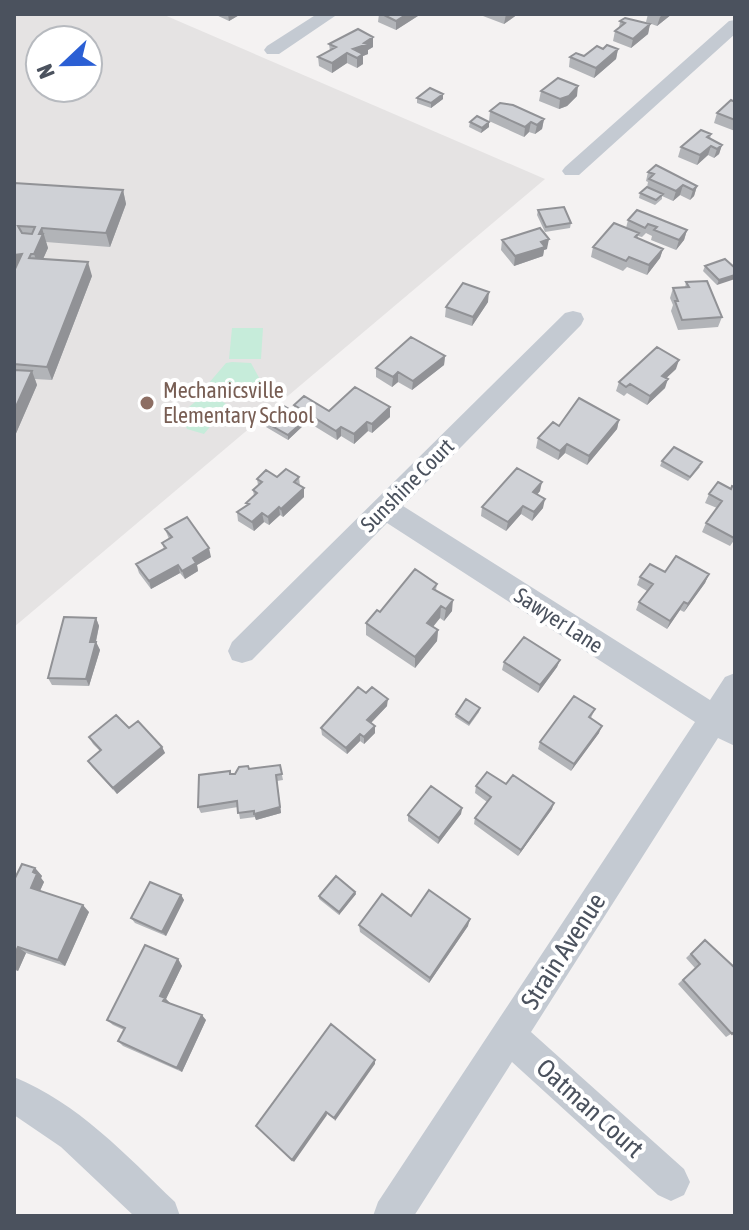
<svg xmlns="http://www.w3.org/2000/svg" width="749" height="1230" font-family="'Asap Condensed',sans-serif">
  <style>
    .education { fill: #e5e3e3; fill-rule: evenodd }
    .green { fill: #c6ecda }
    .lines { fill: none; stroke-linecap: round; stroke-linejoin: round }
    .street { fill: #c4cad2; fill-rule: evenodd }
    .wall { fill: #b2b4b8 }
    .shaded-wall { fill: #919296 }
    .building { fill: #cfd1d6; stroke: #919296; stroke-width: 2; fill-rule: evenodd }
    .education-dot { fill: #8d6e63; stroke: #fff; stroke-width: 3 }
    .labels { text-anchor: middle; stroke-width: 8; stroke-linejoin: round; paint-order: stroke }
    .education-label { font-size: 22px; fill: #785e54; stroke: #fff; text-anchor: start }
    .street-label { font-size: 22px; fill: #4b525e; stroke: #fff }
    .near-street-label { font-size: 26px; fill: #4b525e; stroke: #fff }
  </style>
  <rect width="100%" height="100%" fill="#f4f2f2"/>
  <!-- education -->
  <path class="education" d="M14,14H162L545,179L14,627ZM40,40H88V88H40Z"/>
  <!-- green -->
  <path class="green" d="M232,328H263L261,359H229Z
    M232,362L251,363L263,385C243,398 231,397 210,388L208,384L226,363Z
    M213,396L228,405L204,434L187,429L182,418C187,405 200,397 213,396Z"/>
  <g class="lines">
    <!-- street -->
    <path class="street" d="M317,14H338L279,54H267L264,50L267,46Z
      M735,20V34L579,175H565L562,171L565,167L729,21Z
      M573,311L581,313L584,319L581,325L403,506L710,700L725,677L735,673V746L718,738L531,1032L684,1169L690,1182L684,1195L671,1201L658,1195L512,1062L414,1216H373L378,1202L695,722L387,523L252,660L242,663L232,660L228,651L232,642L565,313Z
      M14,1077C78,1103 126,1155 175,1202L180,1216H134L61,1147L14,1115Z"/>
  </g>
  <!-- wall -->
  <path class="wall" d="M214,14H241L229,21Z
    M379,14H421L396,30L378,22Z
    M483,14H518L504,24L483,16Z
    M648,14H672L657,26L646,22Z
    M620,21L650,24L648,34L631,48L613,41L615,31L619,28Z
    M329,44L373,47L368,50V54L363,56V64L357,68L347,63L332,73L319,66L318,57L330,51Z
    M603,49H618L616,59L594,78L569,67L570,57L584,56Z
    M541,91L577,96L567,106L559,109L539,101Z
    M443,94V99L431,108L417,103V98Z
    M735,102V131L714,123L717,113Z
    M490,111L544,119L542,129L535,134L529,132L524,137L489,121Z
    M470,122H489V127L481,133L469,127Z
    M711,134L710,139L722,145L719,154L714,158L708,155L697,165L678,157L681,147Z
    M648,172L697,186L694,196L690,200L680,195L673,201L662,196V199L655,205L639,198L640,193L647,187L648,182L646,181Z
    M14,183L123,190L126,204L110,247L46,242L48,248L43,259L92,276L52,380L35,379L37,385L14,438Z
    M538,210L571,223L570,228L545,232L537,215Z
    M628,220L687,230L684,240L676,250L651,240L652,236L646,233L642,237L638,236V238L663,249L660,258L647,275L627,267L623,271L591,257L593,247L626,228Z
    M502,240L547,249L544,250L543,256L514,266L501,250Z
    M705,266L735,268L717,285L703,271Z
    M686,282L722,317L718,327L678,330L671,311L673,305L670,298L673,288H685Z
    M488,302L472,326L445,317L446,307Z
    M445,356L444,365L412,390L398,382L392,387L376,377V368Z
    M676,369L666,378L665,388L647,405L627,393L624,396L616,391L619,382Z
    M294,405L329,411L390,417L372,433L368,431L354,444L341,436L337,440L306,421V423L288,440L266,427L265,422L295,412Z
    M619,420L617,429L587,465L565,453L558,460L536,448L538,438L559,426Z
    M662,461L700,467L688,481L660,466Z
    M277,477H299L300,486L304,488V497L283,517L280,515L269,525L264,522L254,531L238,521L237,512L247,506L246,503L254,496L253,490L258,485L257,479Z
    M731,489L735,539L730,546L702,532L706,523L717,508L705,503L709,494Z
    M540,491L537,495L543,508L532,521L521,514L506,531L481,516L482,507Z
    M165,529L211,557L197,565L198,571L185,579L180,573L151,589L139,573L136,564L164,549L162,543L169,539Z
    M665,572L709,574L705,583L684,612L680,610L667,629L636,610L639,602L647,591L637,585L640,577Z
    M437,584L436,590L452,611L444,621L440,618L433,627L438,630L437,641L415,668L366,635V623L380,612Z
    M96,618L99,626L96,642L100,650L89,686L52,685L48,678Z
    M560,660L557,667L538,693L502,670L504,662Z
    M366,693L387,706L371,723L375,733L364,744L360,741L347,754L322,735L321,728Z
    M480,708L479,712L469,726L455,717L456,714Z
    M595,709L591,718L599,733L571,771L538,749L540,742Z
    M129,728L162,747L165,753L117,794L92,767L88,761L100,751L93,744L89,737Z
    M280,765L283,780L277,781L281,813L256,820L255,817L240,819L238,807L201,813L198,807L231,774L249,769Z
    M506,784L552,809L518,856L474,824L475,818L487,802L475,793L476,786Z
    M462,808L461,814L438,844L408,821V815Z
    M35,868L42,876L41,878L44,882L40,891L89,912L65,966L26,953L18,971L14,970V880Z
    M355,892L356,894L339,915L319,899V896Z
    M181,895L184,900L166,936L135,923L131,918Z
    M411,916L468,926L429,983L360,932L359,925Z
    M705,940L735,968V1034L734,1032L726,1037L678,984L695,968L686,958Z
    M178,959L182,966L166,999L170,1003L206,1020L182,1072L123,1046L118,1041L124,1030L113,1025L107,1020Z"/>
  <!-- shaded-wall -->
  <path class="shaded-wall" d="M228,14H241L229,21Z
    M407,14H421L396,30V21Z
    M506,14H518L504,24Z
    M663,14H672L657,26L660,17Z
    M650,24L648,34L631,48L633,39Z
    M373,37V47L368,50V54L363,56V64L357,68V58L353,49Z
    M618,49L616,59L594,78L596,68Z
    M347,53V63L332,73V63Z
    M578,86L577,96L567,106L559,109L560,99Z
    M443,94V99L431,108V103Z
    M544,119L542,129L535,134L537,125Z
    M489,122V127L481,133L482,128Z
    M531,122L529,132L524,137L525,127Z
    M722,145L719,154L714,158L717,149Z
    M711,146L708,155L697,165L700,155Z
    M683,185L680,195L673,201L676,191Z
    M697,186L694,196L690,200L693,190Z
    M123,190L126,204L110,247L106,233Z
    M42,228L48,248L39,268L34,254Z
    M687,230L684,240L676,250L679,240Z
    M549,239L547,249L544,250L543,256L514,266L515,256L541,242Z
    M663,249L660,258L647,275L649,265Z
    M22,254L14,270V255Z
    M88,262L92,276L52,380L47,367Z
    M735,275V279L717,285L719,280Z
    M489,292L488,302L472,326L473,317Z
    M445,356L444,365L412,390L413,381Z
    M679,360L676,369L659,385L662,376Z
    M32,371L37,385L14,438V411Z
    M398,372V382L392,387L393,377Z
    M668,379L665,388L647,405L650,396Z
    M390,407V417L372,433V424Z
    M306,419V423L288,440V435Z
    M619,420L617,429L587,465L589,456Z
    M367,422L368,431L354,444V434Z
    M341,427V436L337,440L336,431Z
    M567,444L565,453L558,460L560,451Z
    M542,482L540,491L531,501L533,492Z
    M304,488V497L283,517L281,509Z
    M545,499L543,508L532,521L534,512Z
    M523,506L521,514L506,531L508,522Z
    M279,507L280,515L269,525L268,517Z
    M262,513L264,522L254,531L252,522Z
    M209,548L211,557L197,565L198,571L185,579L182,571L193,558Z
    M178,565L180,573L151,589L149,581Z
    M709,574L705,583L684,612L688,604Z
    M453,600L452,611L444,621L446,609Z
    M684,602L680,610L667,629L670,621Z
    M441,606L440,618L426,635L427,623Z
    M96,618L99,626L94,650L90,642Z
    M438,630L437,641L415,668V657Z
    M96,642L100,650L89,686L86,679Z
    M560,660L557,667L538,693L540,685Z
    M388,699L387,706L367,727V720Z
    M375,726V733L364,744V737Z
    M602,726L599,733L571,771L574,764Z
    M360,734V741L347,754L346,748Z
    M162,747L165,753L117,794L113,788Z
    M277,781L281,813L256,820L254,814Z
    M554,803L552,809L518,856L521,850Z
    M462,808L461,814L438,844L439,838Z
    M35,868L42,876L41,878L44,882L38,895L31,888L33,872Z
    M355,892L356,894L339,915V912Z
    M181,895L184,900L166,936L162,932Z
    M83,905L89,912L65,966L58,960Z
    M470,919L468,926L429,983L430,978Z
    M18,947L26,953L18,971L14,968V956Z
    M178,959L182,966L166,999L170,1003L168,1006L160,996Z
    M202,1015L206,1020L182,1072L177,1068Z
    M375,1060V1064L335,1121L334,1118Z
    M326,1112L327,1115L294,1162L292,1160Z"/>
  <!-- building -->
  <path class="building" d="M382,14H407L396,21Z
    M625,18L650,24L633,39L615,31L625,23L620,21Z
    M358,29L373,37L364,43L368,44L353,49L363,54L357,58L347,53L332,63L318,57L336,47L329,44Z
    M607,45L618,49L596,68L570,57L576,53L584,56L597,46L603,49Z
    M558,78L578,86L569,96L560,99L541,91Z
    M430,88L443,94L431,103L417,98Z
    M731,100L735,102V120L717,113Z
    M500,103L513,105L544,119L537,125L531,122L525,127L490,111Z
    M477,116L489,122L482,128L470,122Z
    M701,130L711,134L707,137L722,145L717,149L711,146L700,155L681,147Z
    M656,165L697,186L693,190L683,185L676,191L649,179L654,174L648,172Z
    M14,183L123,190L106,233L42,228L39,234H43L34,254H31L29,258L88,262L47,367L14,364V271L22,254L14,255ZM18,226L35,227L32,234L22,233Z
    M647,187L663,194L656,200L640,193Z
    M564,207L571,223L546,227L538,210Z
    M637,210L687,230L679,240L654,230L657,227L648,224L645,228L628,220Z
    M614,223L639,233L635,237L663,249L649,265L629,257L626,261L593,247Z
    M540,228L549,239L541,242L545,247L515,256L502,240Z
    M725,259L735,268V275L719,280L705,266Z
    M707,281L722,317L682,320L675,301H678L673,288L689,287L686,282Z
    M463,283L489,292L473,317L446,307Z
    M411,337L445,356L413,381L398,372L393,377L376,368Z
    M657,347L679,360L662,376L668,379L650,396L630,384L626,387L619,382Z
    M14,370L32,371L14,411Z
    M355,387L390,407L372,424L367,422L354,434L341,427L336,431L294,405L304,396L329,411Z
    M579,398L619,420L589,456L567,444L560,451L538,438L553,422L559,426Z
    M284,406L306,419L288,435L265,422Z
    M674,447L702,462L690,477L662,461Z
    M517,468L542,482L533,492L545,499L534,512L523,506L508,522L482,507Z
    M286,469L299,477L294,482L304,488L281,509L279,507L268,517L262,513L252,522L237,512L249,504L246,503L257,493L253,490L262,482L257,479L266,470L277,477Z
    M718,482L731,489L732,486L735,487L734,538L706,523L722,501L709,494Z
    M187,517L209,548L193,558L196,563L182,571L178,565L149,581L136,564L166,548L162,543L172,537L165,529Z
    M676,556L709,574L688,604L684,602L670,621L639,602L653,584L640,577L650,564L665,572Z
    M415,569L437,584L433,589L453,600L446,609L441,606L427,623L438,630L415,657L366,623L377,610L380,612Z
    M64,617L96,618L90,642H96L86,679L48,678Z
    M524,637L560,660L540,685L504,662Z
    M358,687L366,693L372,687L388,699L367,720L375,726L364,737L360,734L346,748L321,728Z
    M574,696L595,709L589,717L602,726L574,764L540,742Z
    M466,699L480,708L469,723L456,714Z
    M116,715L129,728L138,721L162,747L113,788L88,761L101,750L89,737Z
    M280,765L282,774L276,775L280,807L254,814V811L238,813L237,801L198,807L199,775L230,771V774H235L239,767L248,766L249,769Z
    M487,772L506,784L513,775L554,803L521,850L475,818L491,797L476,786Z
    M431,786L462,808L439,838L408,815Z
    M22,864L35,868L33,872L37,874L31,888L83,905L58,960L18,947L14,956V880Z
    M336,876L355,892L339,912L319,896Z
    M150,882L181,895L162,932L131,918Z
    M429,890L470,919L430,978L359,925L382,894L411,916Z
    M705,940L735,968V1031L732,1034L683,980L700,964L691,954Z
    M145,945L178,959L160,996L165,998L163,1001L202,1015L177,1068L118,1041L125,1028L107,1020Z
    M331,1024L375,1060L334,1118L326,1112L292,1160L256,1126Z"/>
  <!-- markers -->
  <circle class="education-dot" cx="147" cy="403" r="8"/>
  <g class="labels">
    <!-- education labels -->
    <g class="education-label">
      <text x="163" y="398">Mechanicsville<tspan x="163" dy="25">Elementary School</tspan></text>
    </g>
    <!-- street labels -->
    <g class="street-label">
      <text transform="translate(407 485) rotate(-45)" y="8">Sunshine Court</text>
      <text transform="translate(559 620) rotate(33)" y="8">Sawyer Lane</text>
    </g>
    <!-- near-street labels -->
    <g class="near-street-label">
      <text transform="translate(563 951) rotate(-57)" y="9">Strain Avenue</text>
      <text transform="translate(590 1108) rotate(42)" y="9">Oatman Court</text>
    </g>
  </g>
  <!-- border -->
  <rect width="749" height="1230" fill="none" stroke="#4b525e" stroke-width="32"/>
  <!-- north arrow -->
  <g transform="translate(64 64) rotate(248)"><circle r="38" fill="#ffffff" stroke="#b7babf" stroke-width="2"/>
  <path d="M0-6L14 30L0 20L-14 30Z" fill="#2b5fd4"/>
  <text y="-12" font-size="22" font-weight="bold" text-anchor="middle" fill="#4b525e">N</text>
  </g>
</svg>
